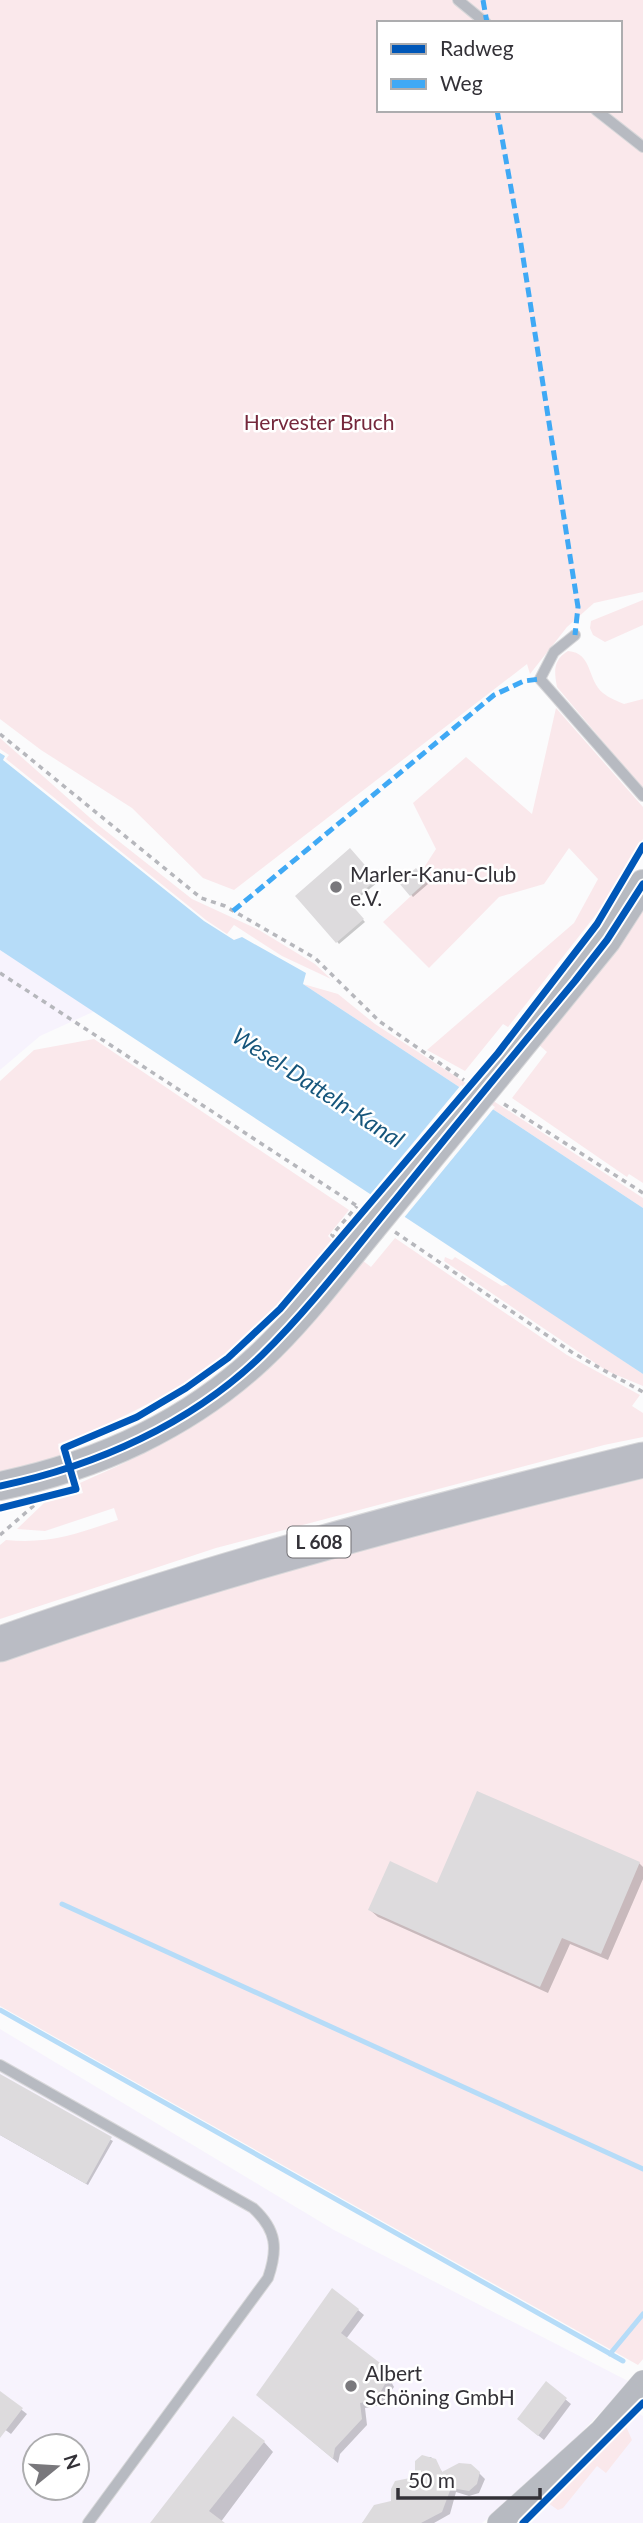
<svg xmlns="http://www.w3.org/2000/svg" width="643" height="2523" font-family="Lato,sans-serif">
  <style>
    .built { fill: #f7f3fd; fill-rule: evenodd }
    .green { fill: #fae8eb; fill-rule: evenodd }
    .water { fill: #b6dcf8 }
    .pier { fill: #fbfbfc }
    .shadow { fill: #0003 }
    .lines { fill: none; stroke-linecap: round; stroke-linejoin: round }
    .stream { stroke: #b6dcf8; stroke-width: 5 }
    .building { fill: #dddbdd }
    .service-casing { stroke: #d7d7d9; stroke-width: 12 }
    .minor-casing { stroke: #d7d7d9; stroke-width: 24 }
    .tertiary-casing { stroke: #d7d7d9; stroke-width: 30 }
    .primary-casing { stroke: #d7d7d9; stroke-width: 37 }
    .path { stroke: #b6b7bc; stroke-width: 3.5; stroke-dasharray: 5 5; stroke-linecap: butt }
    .service { stroke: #b7bac1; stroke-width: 10 }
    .minor { stroke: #b7bac1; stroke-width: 23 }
    .tertiary { stroke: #b7bac1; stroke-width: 28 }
    .primary { stroke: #babcc4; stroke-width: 35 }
    .tertiary-bridge-casing { stroke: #d7d7d9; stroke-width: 30; stroke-linecap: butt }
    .tertiary-bridge { stroke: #b7bac1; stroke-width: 28 }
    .quiet { stroke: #3fa9f5; stroke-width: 5; stroke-dasharray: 10 5; stroke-linecap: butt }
    .cycleway-casing { stroke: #fff; stroke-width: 11 }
    .cycleway { stroke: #0057b8; stroke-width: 7 }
    .poi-dot { fill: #79787c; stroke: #fff; stroke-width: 2.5 }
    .labels { text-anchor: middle; stroke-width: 5; stroke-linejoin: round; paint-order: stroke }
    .shield { fill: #fff; stroke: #706f73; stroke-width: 2 }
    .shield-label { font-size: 19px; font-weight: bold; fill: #333137 }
    .park-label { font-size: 21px; fill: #75283c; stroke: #fff }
    .poi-label { font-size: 21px; fill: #333137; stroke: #fff; text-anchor: start }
    .water-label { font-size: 23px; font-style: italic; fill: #15557b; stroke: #fff }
  </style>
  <rect width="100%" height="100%" fill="#fbfbfc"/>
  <!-- built -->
  <path class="built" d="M0,950L95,1011L40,1036L0,1070Z
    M0,2029L334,2230L630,2382L545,2470L482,2523H0ZM35,2446H77V2488H35Z
    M638,2413L643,2416V2523H531Z"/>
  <!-- green -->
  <path class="green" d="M0,0H643V592L594,603L567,627L530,674L527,664L234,890L203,878L132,808L41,750L0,719ZM379,23H620V110H379Z
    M643,600V625L605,642L593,635L590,628L591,621Z
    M568,651C593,653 587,680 603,693C609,698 617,701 624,704L643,699V789L557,687C554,671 553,660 568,651Z
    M556,708L643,807V839L605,903L508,1027L503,1024L465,1071L427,1050L574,923L598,879L569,848L544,884L499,897L429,968L383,922L427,881L423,869L436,849L413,803L466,757L532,814Z
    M0,738L97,824L192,899L259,930L315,964L331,979L282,956L234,925L227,934L206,920L6,759L9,755L0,749Z
    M643,904V1183L629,1174L627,1177L512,1098L547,1052L538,1044Z
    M303,984L338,994L375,1024L643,1198V1208Z
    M94,1039L349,1210L328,1236L332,1240C305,1272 279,1308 247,1336C192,1385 127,1418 58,1444L62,1456L0,1472V1081L34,1050Z
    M395,1238L567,1355L640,1395L632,1406L643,1413V1437L604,1445L216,1548L0,1619V1545L6,1540C50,1544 76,1534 118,1520L114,1508L45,1531L17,1529L44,1503L83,1493L80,1483C160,1448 219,1417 282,1355C311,1326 336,1291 362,1260L371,1267Z
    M445,1257L452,1260L455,1257L502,1286L509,1284L643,1374V1386L607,1371L444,1261Z
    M643,1479V2359L638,2365L0,2006V1662C209,1585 426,1530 643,1479Z
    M626,2426L632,2440L606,2473L597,2466L563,2508L558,2510L548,2503Z"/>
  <!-- water -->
  <path class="water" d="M0,753L5,756L3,760L204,921L234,940L242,937L306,973L303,984L643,1208V1374L0,950Z"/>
  <!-- pier -->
  <path class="pier" d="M461,1085L495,1107L403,1219L369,1196Z"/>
  <!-- shadow -->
  <path class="shadow" d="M350,850L378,882L350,905L365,922L339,944L298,896Z
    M416,871L428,884L413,897L401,883Z
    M639,1863L643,1867V1879L608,1960L570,1944L548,1993L378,1917L370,1910L438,1885Z
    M0,2080L113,2141L88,2185L0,2135Z
    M358,2310L364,2315L346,2339L383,2367L394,2387L381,2405L365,2408L367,2425L340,2454L338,2463L263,2400Z
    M546,2383L571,2404L544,2440L524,2424Z
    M0,2393L27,2414L11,2434L0,2426Z
    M264,2442L273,2452L220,2523H152Z
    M431,2457L443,2473H479L485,2479L479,2493L469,2496L456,2492L450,2514L434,2523H362L393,2502L417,2478L419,2459Z"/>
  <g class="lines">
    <!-- stream -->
    <path class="stream" d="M62,1904L643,2169
      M0,2010L623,2361
      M610,2354L643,2314"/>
  </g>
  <!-- building -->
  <path class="building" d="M350,848L377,879L350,903L364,919L336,943L295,896Z
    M416,868L427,881L410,896L399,883Z
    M477,1791L640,1862L601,1954L562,1938L540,1987L368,1910L390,1861L437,1883Z
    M0,2074L112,2137L86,2184L0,2135Z
    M332,2288L359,2309L341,2333L384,2366L392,2380L385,2384L376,2400L360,2403L362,2419L335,2448L333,2459L256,2395Z
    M546,2381L567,2398L538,2436L517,2419Z
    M0,2391L23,2408L0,2438Z
    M233,2416L265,2441L209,2511L225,2523H150Z
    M422,2455L436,2459L442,2472L459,2463L471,2464L480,2472L477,2484L469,2491L451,2488L442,2512L421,2523H362L374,2505L391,2501V2489L395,2481L415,2477V2461Z"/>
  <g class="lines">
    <!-- service casing -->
    <g class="service-casing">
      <path id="service" d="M458,0L486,23
        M596,110L643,147
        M575,635L554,652L540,679L643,796
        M0,2065L253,2208C277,2230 278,2249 268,2278L88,2523"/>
    </g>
    <!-- minor casing -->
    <g class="minor-casing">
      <path id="minor" d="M499,2523L601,2431L643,2382"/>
    </g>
    <!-- tertiary casing -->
    <g class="tertiary-casing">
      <path id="tertiary" d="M507,1063L607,940L643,884
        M0,1486C96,1466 187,1425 259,1358C301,1319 335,1273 371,1229"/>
    </g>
    <!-- primary casing -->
    <g class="primary-casing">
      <path id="primary" d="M0,1644C211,1570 426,1513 643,1460"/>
    </g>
    <!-- path -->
    <path class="path" d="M0,734L201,898L225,906L315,958L379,1021L464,1080
      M0,973L360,1208
      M504,1104L643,1193
      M395,1232L573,1353L643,1392
      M335,1238L332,1235L357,1206
      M0,1535L38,1502"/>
    <!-- service -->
    <use href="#service" class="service"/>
    <!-- minor -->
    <use href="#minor" class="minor"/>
    <!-- tertiary -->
    <use href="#tertiary" class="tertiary"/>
    <!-- primary -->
    <use href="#primary" class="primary"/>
    <!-- tertiary-bridge casing -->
    <g class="tertiary-bridge-casing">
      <path id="tertiary-bridge" d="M371,1229L507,1063"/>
    </g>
    <!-- tertiary-bridge -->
    <use href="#tertiary-bridge" class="tertiary-bridge"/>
    <!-- quiet -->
    <path class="quiet" d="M483,0L487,23
      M497,110L520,238L578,607L575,635
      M233,911L494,695L524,681L540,679"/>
    <!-- cycleway casing -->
    <g class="cycleway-casing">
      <path id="cycleway" d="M0,1486C96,1466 191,1424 262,1355C311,1307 353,1251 397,1198C456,1125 515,1053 575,981L607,940L643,884
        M0,1508L76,1489L64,1448L137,1417L186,1388L228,1358L280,1309L498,1053L597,924L643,846
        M523,2523L643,2403"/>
    </g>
    <!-- cycleway -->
    <use href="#cycleway" class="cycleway"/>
  </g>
  <!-- markers -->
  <g class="poi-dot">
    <circle cx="336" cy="887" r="7"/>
    <circle cx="351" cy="2386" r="7"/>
  </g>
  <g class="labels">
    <!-- shield labels -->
    <rect class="shield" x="287.5" y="1526.5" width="63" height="31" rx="5"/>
    <g class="shield-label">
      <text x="319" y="1549">L 608</text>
    </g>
    <!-- park labels -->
    <g class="park-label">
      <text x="319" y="430">Hervester Bruch</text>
    </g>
    <!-- poi labels -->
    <g class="poi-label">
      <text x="350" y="882">Marler-Kanu-Club<tspan x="350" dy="24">e.V.</tspan></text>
      <text x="365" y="2381">Albert<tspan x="365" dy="24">Schöning GmbH</tspan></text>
    </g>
    <!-- water labels -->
    <g class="water-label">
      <text transform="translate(318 1088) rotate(33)" y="8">Wesel-Datteln-Kanal</text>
    </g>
  </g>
  <!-- legend -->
  <rect x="377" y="21" width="245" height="91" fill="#ffffff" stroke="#adadaf" stroke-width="2"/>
  <rect x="391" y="44" width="35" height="10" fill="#0057b8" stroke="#adadaf" stroke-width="2"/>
  <text x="440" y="56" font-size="21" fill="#333137">Radweg</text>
  <rect x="391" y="79" width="35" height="10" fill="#3fa9f5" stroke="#adadaf" stroke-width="2"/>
  <text x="440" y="91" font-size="21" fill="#333137">Weg</text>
  <!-- north arrow -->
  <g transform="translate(56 2467) rotate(72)"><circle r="33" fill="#ffffff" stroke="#adadaf" stroke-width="2"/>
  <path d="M0-5L12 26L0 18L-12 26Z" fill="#79787c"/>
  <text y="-10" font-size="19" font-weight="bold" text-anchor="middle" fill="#333137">N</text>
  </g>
  <!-- scale -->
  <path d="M398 2488v10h142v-10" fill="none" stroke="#333137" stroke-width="3.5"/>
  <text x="408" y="2488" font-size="21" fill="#333137" stroke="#ffffff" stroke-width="5" paint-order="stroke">50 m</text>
</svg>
